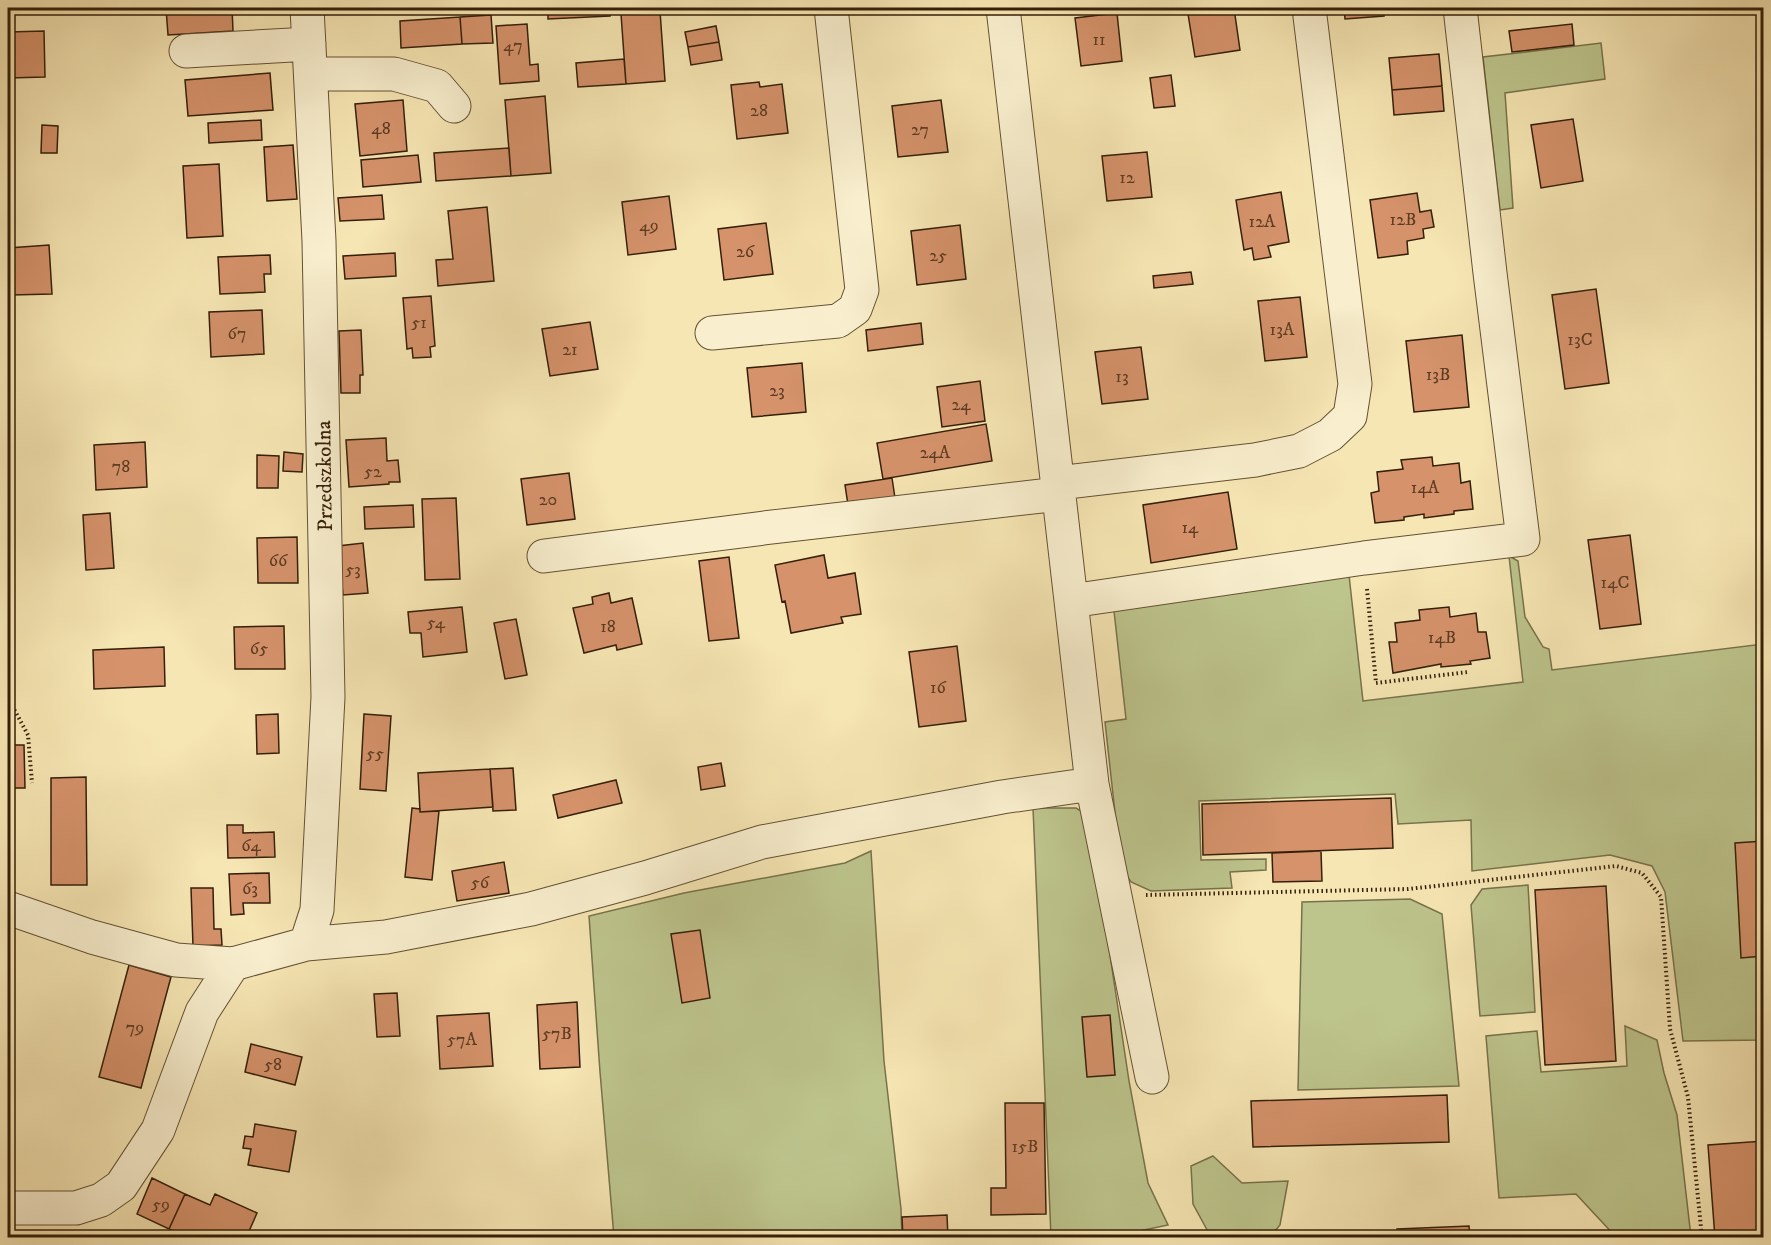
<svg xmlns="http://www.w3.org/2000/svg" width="1771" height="1245" font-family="'IM FELL DW Pica',serif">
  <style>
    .green { fill: #bdc48c; stroke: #78724a; stroke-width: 1.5 }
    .building { fill: #d5926b; stroke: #341f09; stroke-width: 1.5 }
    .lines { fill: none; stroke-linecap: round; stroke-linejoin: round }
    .minor-casing { stroke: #645134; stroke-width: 35 }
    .path { stroke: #341f09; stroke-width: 4; stroke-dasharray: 1.5 3; stroke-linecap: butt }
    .minor { stroke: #f9efce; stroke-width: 33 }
    .labels { text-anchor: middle; stroke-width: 4.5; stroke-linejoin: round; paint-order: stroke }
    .number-label { font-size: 18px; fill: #5c3c22 }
    .street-label { font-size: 21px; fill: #341f09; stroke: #f9efce }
  </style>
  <rect width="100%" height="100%" fill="#f6e6b3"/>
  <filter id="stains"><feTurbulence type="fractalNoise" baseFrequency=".00333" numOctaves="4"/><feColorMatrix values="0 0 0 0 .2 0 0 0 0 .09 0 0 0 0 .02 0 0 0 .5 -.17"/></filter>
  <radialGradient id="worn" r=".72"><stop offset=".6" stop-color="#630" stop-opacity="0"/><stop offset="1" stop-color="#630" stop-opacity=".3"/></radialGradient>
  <!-- green -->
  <path class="green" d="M1601,43L1605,79L1505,93L1513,208L1500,210L1483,57Z
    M1509,556L1518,561L1525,617L1543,647L1549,649L1552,670L1763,644V1040L1683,1041L1665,892L1652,866L1610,855L1472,871L1471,820L1398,824L1395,794L1199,801L1201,860L1266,859V870L1230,872L1232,888L1151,891L1131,882L1121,867L1105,722L1126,719L1114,611L1349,575L1363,701L1523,682Z
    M1033,808H1076L1089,816L1129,1081L1148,1183L1168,1225L1111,1237H1051Z
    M871,851L884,1061L901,1209L902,1237H614L600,1072L589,916L684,893L845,863Z
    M1528,885L1535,1012L1480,1016L1471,905L1482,889Z
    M1410,899L1442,914L1459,1086L1298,1090L1302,902Z
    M1625,1026L1657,1040L1664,1073L1677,1115L1691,1237H1616L1576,1194L1499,1198L1486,1036L1537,1031L1541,1072L1627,1066Z
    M1213,1156L1242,1183L1288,1181L1280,1225L1270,1237H1211L1193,1204L1191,1166Z"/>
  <!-- building -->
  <path class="building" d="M166,8H232L233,31L168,35Z
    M537,8H610V16L548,19V9L537,10Z
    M1187,8H1234L1240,50L1195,57Z
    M1344,8H1383L1384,16L1345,19Z
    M660,11L665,81L626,84L621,14Z
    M1117,13L1122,61L1081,66L1075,18Z
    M491,15L493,43L462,44L460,17Z
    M460,17L462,44L401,48L400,21Z
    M527,24L530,65L538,64L539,81L500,84L496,26Z
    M1572,24L1574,45L1512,52L1509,31Z
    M716,26L719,42L688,47L685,32Z
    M44,31L45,77L8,78V32Z
    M719,42L722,60L691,65L688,47Z
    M1439,54L1442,86L1392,90L1389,58Z
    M624,59L626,84L578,87L576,63Z
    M270,73L273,110L188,116L185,80Z
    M1171,75L1175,106L1154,108L1150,78Z
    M759,82L760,87L782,84L788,133L737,139L731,85Z
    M1442,86L1444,111L1394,115L1392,90Z
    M545,96L551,173L511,176L505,100Z
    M403,100L407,151L360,156L355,104Z
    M941,100L948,152L898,157L892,106Z
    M1573,119L1583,181L1541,188L1531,125Z
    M261,120L262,140L209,143L208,123Z
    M42,125L58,126L57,153H41Z
    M293,145L297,199L267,201L264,147Z
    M509,148L511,176L436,181L434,153Z
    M1147,152L1152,197L1107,201L1102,156Z
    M418,155L421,182L363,187L361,160Z
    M219,164L223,236L187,238L183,166Z
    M1281,192L1289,242L1268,246L1271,257L1254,260L1252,248L1244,250L1236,200Z
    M1417,193L1420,212L1431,210L1434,227L1423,229L1424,238L1407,241L1408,254L1378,258L1370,200Z
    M382,195L384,219L340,221L338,198Z
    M669,196L676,249L628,255L622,202Z
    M487,207L494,281L438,286L436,260L453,259L448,211Z
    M766,223L773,274L724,280L718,229Z
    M960,225L966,279L917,285L911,231Z
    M49,245L52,294L11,295L8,248Z
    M395,253L396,276L345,279L343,256Z
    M270,255L271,274H264L265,292L220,294L218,257Z
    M1191,272L1193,284L1154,288L1153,276Z
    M1596,289L1609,383L1565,389L1552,295Z
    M431,296L435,346L430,347L431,357L413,358L412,348L407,349L403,298Z
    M1300,297L1307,357L1265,361L1258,301Z
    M262,310L264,354L211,357L209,312Z
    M590,322L598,369L550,376L542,329Z
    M921,323L923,344L868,351L866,330Z
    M361,330L363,375H360V393H341L339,331Z
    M1462,335L1469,407L1414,412L1406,341Z
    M1141,347L1148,399L1102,404L1095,352Z
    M802,363L806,412L752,417L747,368Z
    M980,381L985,421L942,427L937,387Z
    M986,424L992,461L883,479L877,443Z
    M386,438L387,461L398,460L400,482H389V484L349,487L346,440Z
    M145,442L147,487L96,490L94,445Z
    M284,452L303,454L302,472L283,471Z
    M257,455L279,456L278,488H257Z
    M1432,457L1433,466L1459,463L1461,483L1470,481L1473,509L1454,511V514L1424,518V514L1404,517V520L1375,523L1371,493L1379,491L1377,472L1403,469L1401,460Z
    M569,473L575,519L527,525L521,479Z
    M892,478L895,498L848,505L845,485Z
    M1228,492L1237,549L1151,563L1143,505Z
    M456,498L460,579L425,580L422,499Z
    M413,505L414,527L365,529L364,507Z
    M110,513L114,568L86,570L83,515Z
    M1630,535L1641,624L1600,629L1588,540Z
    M297,537L298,583H258L257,538Z
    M363,543L368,593L343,595L338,546Z
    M824,555L828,578L855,573L861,614L841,617L843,623L791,633L785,601L782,602L775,565Z
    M729,557L739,638L709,641L699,561Z
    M609,593L611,603L632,598L642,644L617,650L616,645L584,653L573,608L593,604L592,597Z
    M462,607L467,652L423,657L421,633H410L408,612Z
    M1449,607L1450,617L1476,613L1478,632H1486L1490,658L1470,661L1471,664L1441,667V664L1393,673L1389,642H1397L1395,623L1420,620L1419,610Z
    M516,619L527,675L505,679L494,623Z
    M284,626L285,669H235L234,627Z
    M957,646L966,721L919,727L909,652Z
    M164,647L165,686L94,689L93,650Z
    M278,714L279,753L257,754L256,715Z
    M364,714L391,716L386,791L360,789Z
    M8,745H24L25,788H8Z
    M721,763L725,786L701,790L698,767Z
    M513,768L516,810L493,811L490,769Z
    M490,769L493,807L420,812L418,773Z
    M86,777L87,885H51V778Z
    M616,780L622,803L558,818L553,795Z
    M1391,798L1393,848L1203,855L1202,804Z
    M412,808L420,809V812L439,811L432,880L405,877Z
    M227,825H243V833L274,832L275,857L228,858Z
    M1764,841V956L1741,958L1735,843Z
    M1321,851L1322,881L1273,882L1272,853Z
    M504,862L509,893L457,901L452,871Z
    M269,873L270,903H243L244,914L231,915L229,874Z
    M1606,886L1616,1061L1545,1065L1535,890Z
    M191,888H213L214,929H221L222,945L193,946Z
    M700,930L710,998L682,1003L671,934Z
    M129,965L171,977L141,1088L99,1077Z
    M397,993L400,1036L377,1037L374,994Z
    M577,1002L580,1067L540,1069L537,1005Z
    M489,1013L493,1066L440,1069L437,1016Z
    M1110,1015L1115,1075L1087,1077L1082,1017Z
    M251,1044L302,1057L295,1085L245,1072Z
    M1447,1095L1449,1142L1253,1147L1251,1101Z
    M1005,1103H1044L1046,1214L991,1215V1188H1006Z
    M255,1124L296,1131L289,1172L248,1165L251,1149L243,1148L245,1136L253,1137Z
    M1764,1141V1238H1715L1708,1145Z
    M152,1178L185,1194L169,1229L137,1214Z
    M185,1194L210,1205L215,1194L257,1213L246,1238H188L169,1229Z
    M947,1215L948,1238H903L902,1217Z
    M1469,1226L1470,1238H1397V1229Z"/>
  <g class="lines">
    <!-- minor casing -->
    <g class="minor-casing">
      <path id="minor" d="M186,51L309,44
        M311,74H394L437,86L454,106
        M712,333L838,321L855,309L862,290L831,8
        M1058,483L1255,460L1299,451L1330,435L1350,416L1355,384L1309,8
        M544,556L764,528L1059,494
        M1071,601L1364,558L1523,539L1490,273L1460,8
        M1092,784L1152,1077
        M8,908L92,937L176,960L233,964L306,944L386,937L531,909L645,878L762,842L1002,797L1092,784L1003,8
        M306,944L317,910L328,697L319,241L307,8
        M8,1208H76L101,1200L121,1186L158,1130L202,1012L233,964"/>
    </g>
    <!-- path -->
    <path class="path" d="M1367,589L1376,683L1468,672
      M8,698L28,735L32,783
      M1146,895L1408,889L1616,866L1642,873L1661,897L1670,1029L1688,1097L1702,1238"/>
    <!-- minor -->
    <use href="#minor" class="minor"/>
  </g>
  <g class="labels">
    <!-- number labels -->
    <g class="number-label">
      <text x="1099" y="45">11</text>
      <text x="513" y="51">47</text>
      <text x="759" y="116">28</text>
      <text x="381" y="134">48</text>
      <text x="920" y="135">27</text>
      <text x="1127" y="183">12</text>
      <text x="1403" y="225">12B</text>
      <text x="1262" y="227">12A</text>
      <text x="649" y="231">49</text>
      <text x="745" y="257">26</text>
      <text x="938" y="261">25</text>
      <text x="419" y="328">51</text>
      <text x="1282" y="335">13A</text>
      <text x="237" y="339">67</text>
      <text x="1580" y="345">13C</text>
      <text x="570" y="355">21</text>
      <text x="1438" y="380">13B</text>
      <text x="1122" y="382">13</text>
      <text x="777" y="396">23</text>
      <text x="961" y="410">24</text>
      <text x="935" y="458">24A</text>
      <text x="121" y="472">78</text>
      <text x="373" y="477">52</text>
      <text x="1425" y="493">14A</text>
      <text x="548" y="505">20</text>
      <text x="1190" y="533">14</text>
      <text x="278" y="566">66</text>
      <text x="353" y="575">53</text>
      <text x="1615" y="588">14C</text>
      <text x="436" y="628">54</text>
      <text x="608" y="632">18</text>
      <text x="1442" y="643">14B</text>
      <text x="259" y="654">65</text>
      <text x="938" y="693">16</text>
      <text x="375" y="759">55</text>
      <text x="251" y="851">64</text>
      <text x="480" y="888">56</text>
      <text x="250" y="894">63</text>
      <text x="135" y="1033">79</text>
      <text x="557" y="1039">57B</text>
      <text x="462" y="1045">57A</text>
      <text x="273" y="1070">58</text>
      <text x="1025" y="1152">15B</text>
      <text x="161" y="1210">59</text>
    </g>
    <!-- street labels -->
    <g class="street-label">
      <text transform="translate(324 476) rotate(-91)" y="7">Przedszkolna</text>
    </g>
  </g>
  <!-- margin -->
  <rect width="1771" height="1245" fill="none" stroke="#f6e6b3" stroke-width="30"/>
  <rect x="9" y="9" width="1753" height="1227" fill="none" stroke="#341f09" stroke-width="3"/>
  <rect x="15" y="15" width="1741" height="1215" fill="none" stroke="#341f09" stroke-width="1.5"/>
  <rect width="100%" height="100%" filter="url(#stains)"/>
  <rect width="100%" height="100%" fill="url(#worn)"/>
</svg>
